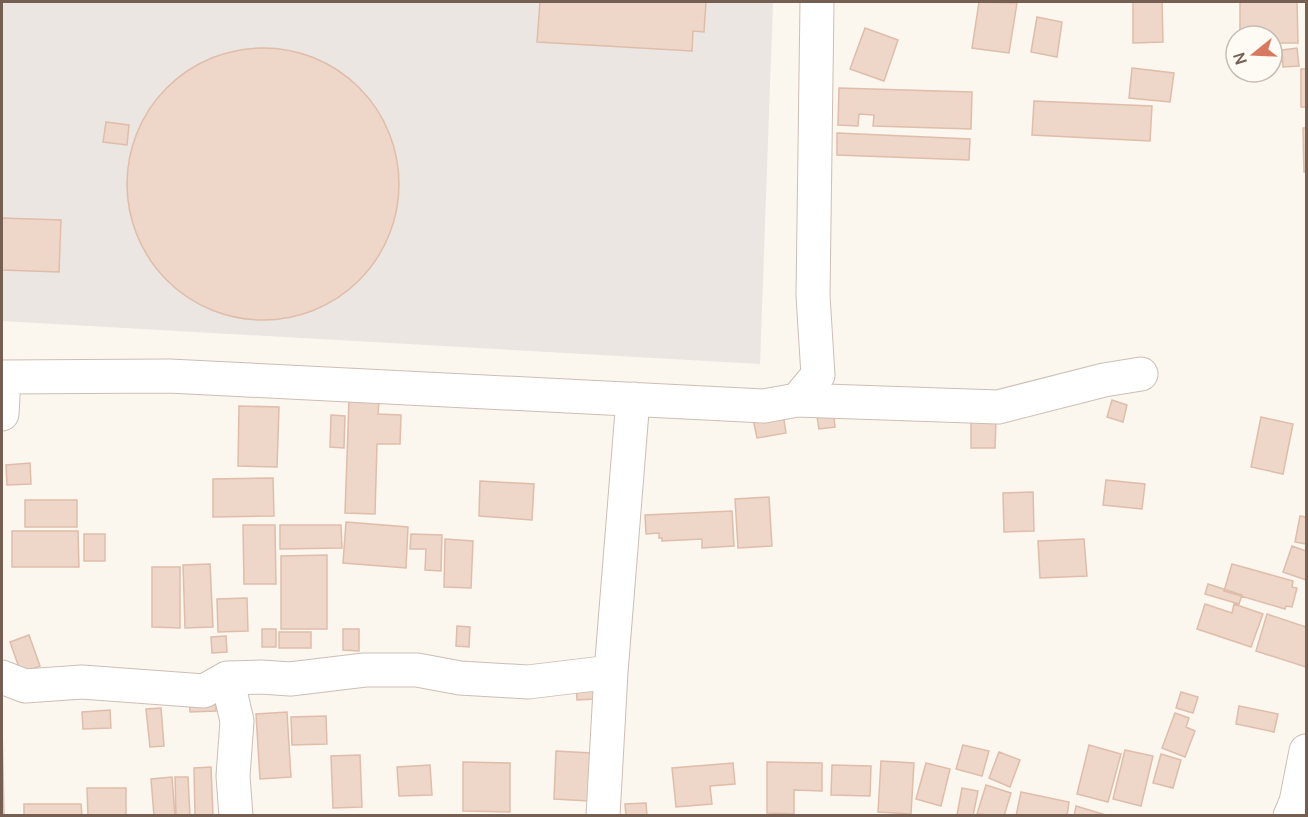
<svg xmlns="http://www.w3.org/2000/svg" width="1308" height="817" font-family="Manrope,sans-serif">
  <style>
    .industrial { fill: #ece6e2 }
    .building { fill: #eed6c8; stroke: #dfbdaa; stroke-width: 1.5 }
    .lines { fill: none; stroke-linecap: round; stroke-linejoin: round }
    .minor-casing { stroke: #cdbeb4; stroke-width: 35 }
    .minor { stroke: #fff; stroke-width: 33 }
  </style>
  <rect width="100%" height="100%" fill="#fbf6ee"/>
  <!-- industrial -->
  <path class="industrial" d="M2,2H773L760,364L2,321Z"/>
  <!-- building -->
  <path class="building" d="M540,2H706L704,32L693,31L692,51L537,42Z
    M979,2L1017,3L1009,53L972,48Z
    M1133,2H1162L1163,42L1133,43Z
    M1240,2H1297L1298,43H1272V36H1240Z
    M1037,17L1062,22L1057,57L1031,52Z
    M865,28L898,40L884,81L850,69Z
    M127 184a136 136 0 1 1 272 0a136 136 0 1 1-272 0Z
    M1297,48L1299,66L1283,67L1282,50Z
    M1132,68L1174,73L1170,102L1129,98Z
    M1301,69H1306V107H1301Z
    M839,88L972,92L971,129L873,126L874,115L859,114L858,126L838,125Z
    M1034,101L1152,106L1150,141L1032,135Z
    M106,122L129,125L127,145L103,142Z
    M1303,128H1306V172H1304Z
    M837,133L970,139L969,160L837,155Z
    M2,218L61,220L59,272L2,270Z
    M349,400L379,401L378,414L401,415L400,444H377L375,514L345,513Z
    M1112,400L1127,405L1123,422L1107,417Z
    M239,406L279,407L277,467L238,466Z
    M833,409L835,427L819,429L816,411Z
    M783,414L786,433L757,438L753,419Z
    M331,415L345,416L344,448L330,447Z
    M1261,417L1293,424L1283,474L1251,467Z
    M971,421H996L995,448H971Z
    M30,463L31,484L7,485L6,465Z
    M273,478L274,516L213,517V479Z
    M1106,480L1145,484L1142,509L1103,505Z
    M480,481L534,484L532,520L479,516Z
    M1033,492L1034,531L1004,532L1003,493Z
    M769,497L772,546L738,548L735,499Z
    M25,500H77V527H25Z
    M732,511L734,546L702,548V539L662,541V538H659V533L646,534L645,515Z
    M1300,516L1306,517V544L1295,542Z
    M346,522L408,527L406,568L343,563Z
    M243,525H275L276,584H244Z
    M280,525H341L342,548L280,549Z
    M12,531H78L79,567H12Z
    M84,534H105V561H84Z
    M411,534L442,535L441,571L425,570L426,549H410Z
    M445,539L473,541L471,588L444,587Z
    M1084,539L1087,576L1040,578L1038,541Z
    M1292,546L1306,551V580L1283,572Z
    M327,555V629H281V556Z
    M210,564L213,627L185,628L183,565Z
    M1232,564L1293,581L1292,587L1297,588L1292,607L1286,606L1285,609L1224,591Z
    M152,567H180V628L152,627Z
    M1208,584L1242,595L1239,604L1205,594Z
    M247,598L248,631L218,632L217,599Z
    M1205,604L1232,613L1234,604L1263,614L1251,647L1197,629Z
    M1267,614L1306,627V667L1256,651Z
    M457,626L470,627L469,647L456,646Z
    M262,629H276V647H262Z
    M343,629H359V651L343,650Z
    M279,632H311V648H279Z
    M29,635L40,666L21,673L10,642Z
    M226,636L227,652L212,653L211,637Z
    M576,683H596V699L577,700Z
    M1181,692L1198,697L1193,713L1176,708Z
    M216,696V711L190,712L189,697Z
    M1239,706L1278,714L1274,732L1236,724Z
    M161,708L164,746L150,747L146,709Z
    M110,710L111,728L83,729L82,712Z
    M287,712L291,777L260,779L256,714Z
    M1175,713L1189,718L1186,727L1195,731L1185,757L1162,748Z
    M326,716L327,744L292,745L291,717Z
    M2,725L4,816H2Z
    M963,745L989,751L982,776L956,769Z
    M1089,745L1121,754L1108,802L1077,794Z
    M1125,750L1153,756L1141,806L1113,799Z
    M556,751L591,753L588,801L554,799Z
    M999,752L1020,760L1010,787L989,778Z
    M1161,754L1181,760L1173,788L1153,783Z
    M360,755L362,807L333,808L331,756Z
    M881,761L914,763L911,814L878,812Z
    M463,762L510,763V812L463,811Z
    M767,762L822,763V791L794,790V814L767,813Z
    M733,763L735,784L710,786L712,804L676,807L672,768Z
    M926,763L950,769L941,806L916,799Z
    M430,765L432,795L399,796L397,767Z
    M832,765L871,766L870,796L831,795Z
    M211,767L213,816H195L194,768Z
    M172,777L175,816H154L151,779Z
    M175,777H188L190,816H176Z
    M986,785L1011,793L1004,816L977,814Z
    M87,788H126V816H88Z
    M962,788L978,791L973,816L957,815Z
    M1021,792L1069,802L1067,816H1016Z
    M646,803L647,816H626L625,804Z
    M24,804H81L82,816H24Z
    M1076,806L1109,816H1074Z"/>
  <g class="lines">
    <!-- minor casing -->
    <g class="minor-casing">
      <path id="minor" d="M2,377L169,376L764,406L797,400L998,407L1104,380L1141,374
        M797,400L818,375L813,296L817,2
        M2,414L4,377
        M2,677L25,686L82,682L204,691L227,678L261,677L290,679L365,670H417L460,678L528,682L611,672
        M227,678L237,721L233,776L236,816
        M603,816L611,672L633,399
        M1290,816L1296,802L1306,751"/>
    </g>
    <!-- minor -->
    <use href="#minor" class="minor"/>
  </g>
  <!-- border -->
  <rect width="1308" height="817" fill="none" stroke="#755e52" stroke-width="6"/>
  <!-- north arrow -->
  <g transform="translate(1254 54) rotate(252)"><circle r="28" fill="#fefaf4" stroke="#c7bcb3" stroke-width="1.5"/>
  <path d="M0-4.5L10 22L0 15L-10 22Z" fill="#d77961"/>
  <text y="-9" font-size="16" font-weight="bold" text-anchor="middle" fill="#755e52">N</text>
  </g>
</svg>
